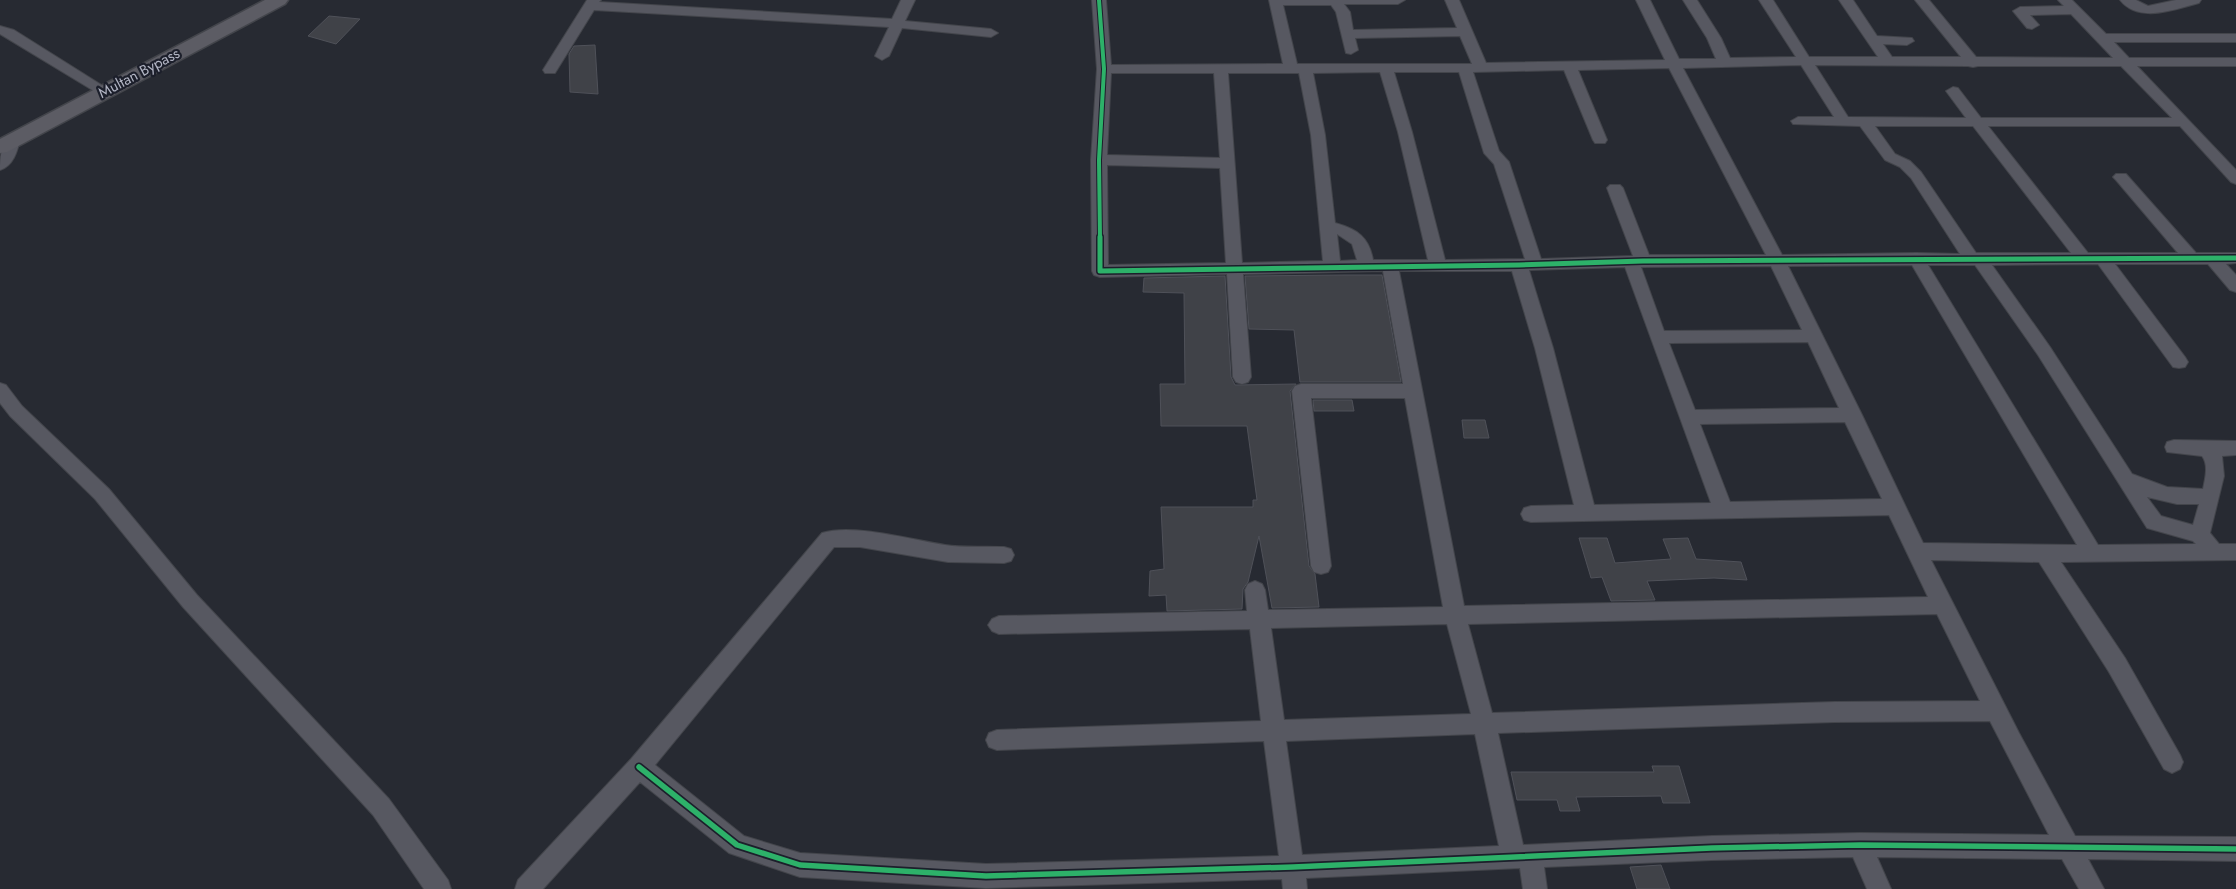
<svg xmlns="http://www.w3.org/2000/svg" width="2236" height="889" font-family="Jost,sans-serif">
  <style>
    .building { fill: #404248; stroke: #4f5159 }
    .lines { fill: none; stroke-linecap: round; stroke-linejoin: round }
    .street-casing { stroke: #43454b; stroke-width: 2 }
    .secondary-casing { stroke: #43454b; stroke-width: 3 }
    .street { fill: #575861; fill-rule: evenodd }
    .secondary { fill: #5c5c64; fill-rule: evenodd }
    .cycleway-far2-casing { stroke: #1c1f2b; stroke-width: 6 }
    .cycleway-far1-casing { stroke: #1c1f2b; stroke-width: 8 }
    .cycleway-casing { stroke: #1c1f2b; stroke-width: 9 }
    .cycleway-far2 { stroke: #2db169; stroke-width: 4 }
    .cycleway-far1 { stroke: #2db169; stroke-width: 5 }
    .cycleway { stroke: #2db169; stroke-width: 5.5 }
    .labels { text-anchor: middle; stroke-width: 4.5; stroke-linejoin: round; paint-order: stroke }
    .far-street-label { font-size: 15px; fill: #b1b4c3; stroke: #1c1f2b }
  </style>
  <rect width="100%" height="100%" fill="#272a32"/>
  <!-- building -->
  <path class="building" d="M329,16L360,19L336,44L308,36Z
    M595,45L598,94L570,92L569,54L574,46Z
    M1345,275H1382L1401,382H1300L1294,330L1249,329L1245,276Z
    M1225,276L1231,377L1235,385L1296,384L1290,391L1309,566L1315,574L1319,607L1272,608L1259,536L1248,582L1243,589L1242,609L1167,611L1166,595L1149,596L1150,571L1164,569L1161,507H1253V500H1257L1247,426H1161L1160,384H1185L1184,293L1143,292L1144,278Z
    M1313,400H1352L1354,411H1314Z
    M1462,420H1485L1489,438H1464Z
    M1579,538H1607L1615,563L1671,559L1663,539L1688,538L1696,559L1741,562L1747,580L1714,578L1647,581L1655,600L1611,601L1602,577L1591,578Z
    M1652,766H1679L1690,803H1663L1661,796L1576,797L1580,811H1560L1557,800H1517L1511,772H1654Z
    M1661,865L1670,889H1637L1630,867Z"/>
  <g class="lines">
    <!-- street casing -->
    <g class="street-casing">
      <path id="street" d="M587,0H601L599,2L892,19L901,0H915L905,21L991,29L998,33L991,37L902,28L889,56L882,60L875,56L889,27L594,10L555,73H545L543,70Z
        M1092,0H1106L1111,65L1283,64L1269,0H1405L1398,4H1344L1350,12L1353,30L1457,28L1445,0H1459L1486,63L1665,60L1636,0H1650L1679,59H1716L1707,38L1683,0H1697L1721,38L1730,58L1796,57L1759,0H1773L1809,57H1878L1839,0H1853L1877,36L1912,38L1914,41L1907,45L1883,44L1892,57H1961L1915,0H1929L1976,57L2113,58L2071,14L2030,15L2039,25L2032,29L2027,28L2013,11L2020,7L2064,6L2058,0H2072L2106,34H2236V42H2114L2129,58H2236V66H2137L2236,170V184L2231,182L2180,126H1988L2088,253H2178L2116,180L2113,177L2116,174H2126L2196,253H2236V263L2226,264L2236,275V292L2230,290L2208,264H2115L2185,357L2188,362L2185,367L2179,368L2173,367L2098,264L1992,265L2050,347L2132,474L2167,487L2203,489C2205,479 2209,465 2202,456L2167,452L2165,447L2167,442L2174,440L2236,441V455L2222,456L2224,476L2210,533L2219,544H2236V560L2061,562L2125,658L2180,755L2183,762L2180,769L2172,773L2164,769L2109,672L2039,562L1931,560L2019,733L2075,836L2236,837V861L2088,859L2104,889H2079L2062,859L1877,857L1891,889H1867L1853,857L1712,860L1544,867L1547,889H1523L1520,868L1306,878L1307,889H1283L1282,879L986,888L800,877L729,853L640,782L543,889H515L518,880L631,759L822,533C853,523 912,540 945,545C964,548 985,546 1004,547L1011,549L1014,555L1011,561L1004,563L948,562L860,547H834L655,765L744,836L800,853L986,864L1279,856L1264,741L997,750L989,747L986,740L989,733L997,730L1261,721L1250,629L999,634L992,631L988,625L992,619L999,616L1247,611L1245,590L1248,584L1255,581L1262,584L1265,590L1268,610L1443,607L1405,398H1311L1331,566L1328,572L1321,574L1314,572L1311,566L1292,391L1295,386L1301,384H1403L1383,271L1243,274L1251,377L1248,382L1242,384L1236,382L1233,377L1227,274L1100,277L1094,275L1092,271L1091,160L1097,69ZM1283,5H1331L1336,12L1346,53L1351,54L1358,50L1355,38L1460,36L1472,64H1297ZM1801,65L1834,117H1798L1791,121L1793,124L1860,126L1885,160L1900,167L1911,178L1960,254L1916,253L1782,255L1683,68ZM1815,65L1968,66L1973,67L1978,66H2121L2172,118H1981L1958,88L1953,87L1946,91L1966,118L1848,117ZM1669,68L1766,255H1649L1623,188L1620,185H1610L1607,188L1633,256L1541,259L1509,162L1499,151L1473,72L1564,70L1593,140L1595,143H1605L1607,140L1578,70ZM1380,72L1398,132L1428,260H1373C1369,237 1357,229 1335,223L1325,135L1313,73ZM1394,72H1459L1484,153L1494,164L1525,259L1445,260L1412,132ZM1111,73H1214L1220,158L1107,155ZM1228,73H1299L1311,135L1323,261L1242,263ZM1875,126H1973L2071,253H1976L1921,172L1910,161L1895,154ZM1107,165L1220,168L1226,263L1108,265ZM1337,234L1352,244L1357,260L1340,261ZM1912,265L2077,545L1923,543L1862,415L1788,266ZM1928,265H1975L2038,355L2147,528L2193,541L2196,544L2098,545ZM1771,266L1802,330L1664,331L1641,267ZM1625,267L1711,503L1594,505L1553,348L1529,270ZM1399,271H1512L1535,348L1574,505L1531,506L1524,508L1521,514L1524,520L1531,522L1889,515L1928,597L1464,606ZM1808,342L1839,408L1695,410L1669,343ZM1845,422L1882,499L1730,502L1700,424ZM2147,497L2177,504H2199L2193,525L2161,516ZM1937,614L1980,701L1835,702L1492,713L1468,624ZM1447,624L1471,714L1284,720L1271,628ZM1990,721L2049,835L1860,833L1712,836L1523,845L1498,733L1835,722ZM1475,734L1499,846L1302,855L1286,741Z
        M2120,0H2136L2148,6L2176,0H2201L2199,3C2175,9 2139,24 2120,0Z
        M0,26L14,30L111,91L104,95L99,94L0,34Z
        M13,135L18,137L20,140C17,152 13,166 0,170C0,158 1,147 8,137Z
        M0,383L6,385L22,406L109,489L197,595L389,799L448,880L451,889H424L373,815L183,607L95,499L10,416L0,403Z"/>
    </g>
    <!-- secondary casing -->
    <g class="secondary-casing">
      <path id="secondary" d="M265,0H288L285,4L7,152L0,153V139Z"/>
    </g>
    <!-- street -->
    <use href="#street" class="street"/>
    <!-- secondary -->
    <use href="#secondary" class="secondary"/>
    <!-- cycleway-far2 casing -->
    <g class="cycleway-far2-casing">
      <path id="cycleway-far2" d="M1099,0L1104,69L1099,160L1100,238"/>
    </g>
    <!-- cycleway-far1 casing -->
    <g class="cycleway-far1-casing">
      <path id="cycleway-far1" d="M1100,237V271L1519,265L1643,261L2236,258"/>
    </g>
    <!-- cycleway casing -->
    <g class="cycleway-casing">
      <path id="cycleway" d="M639,767L737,845L800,865L986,876L1293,867L1712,848L1860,845L2236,849"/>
    </g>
    <!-- cycleway-far2 -->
    <use href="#cycleway-far2" class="cycleway-far2"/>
    <!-- cycleway-far1 -->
    <use href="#cycleway-far1" class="cycleway-far1"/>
    <!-- cycleway -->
    <use href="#cycleway" class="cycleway"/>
  </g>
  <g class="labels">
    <!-- far-street labels -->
    <g class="far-street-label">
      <text transform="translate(139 73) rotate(-28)" y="5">Multan Bypass</text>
    </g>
  </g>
</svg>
